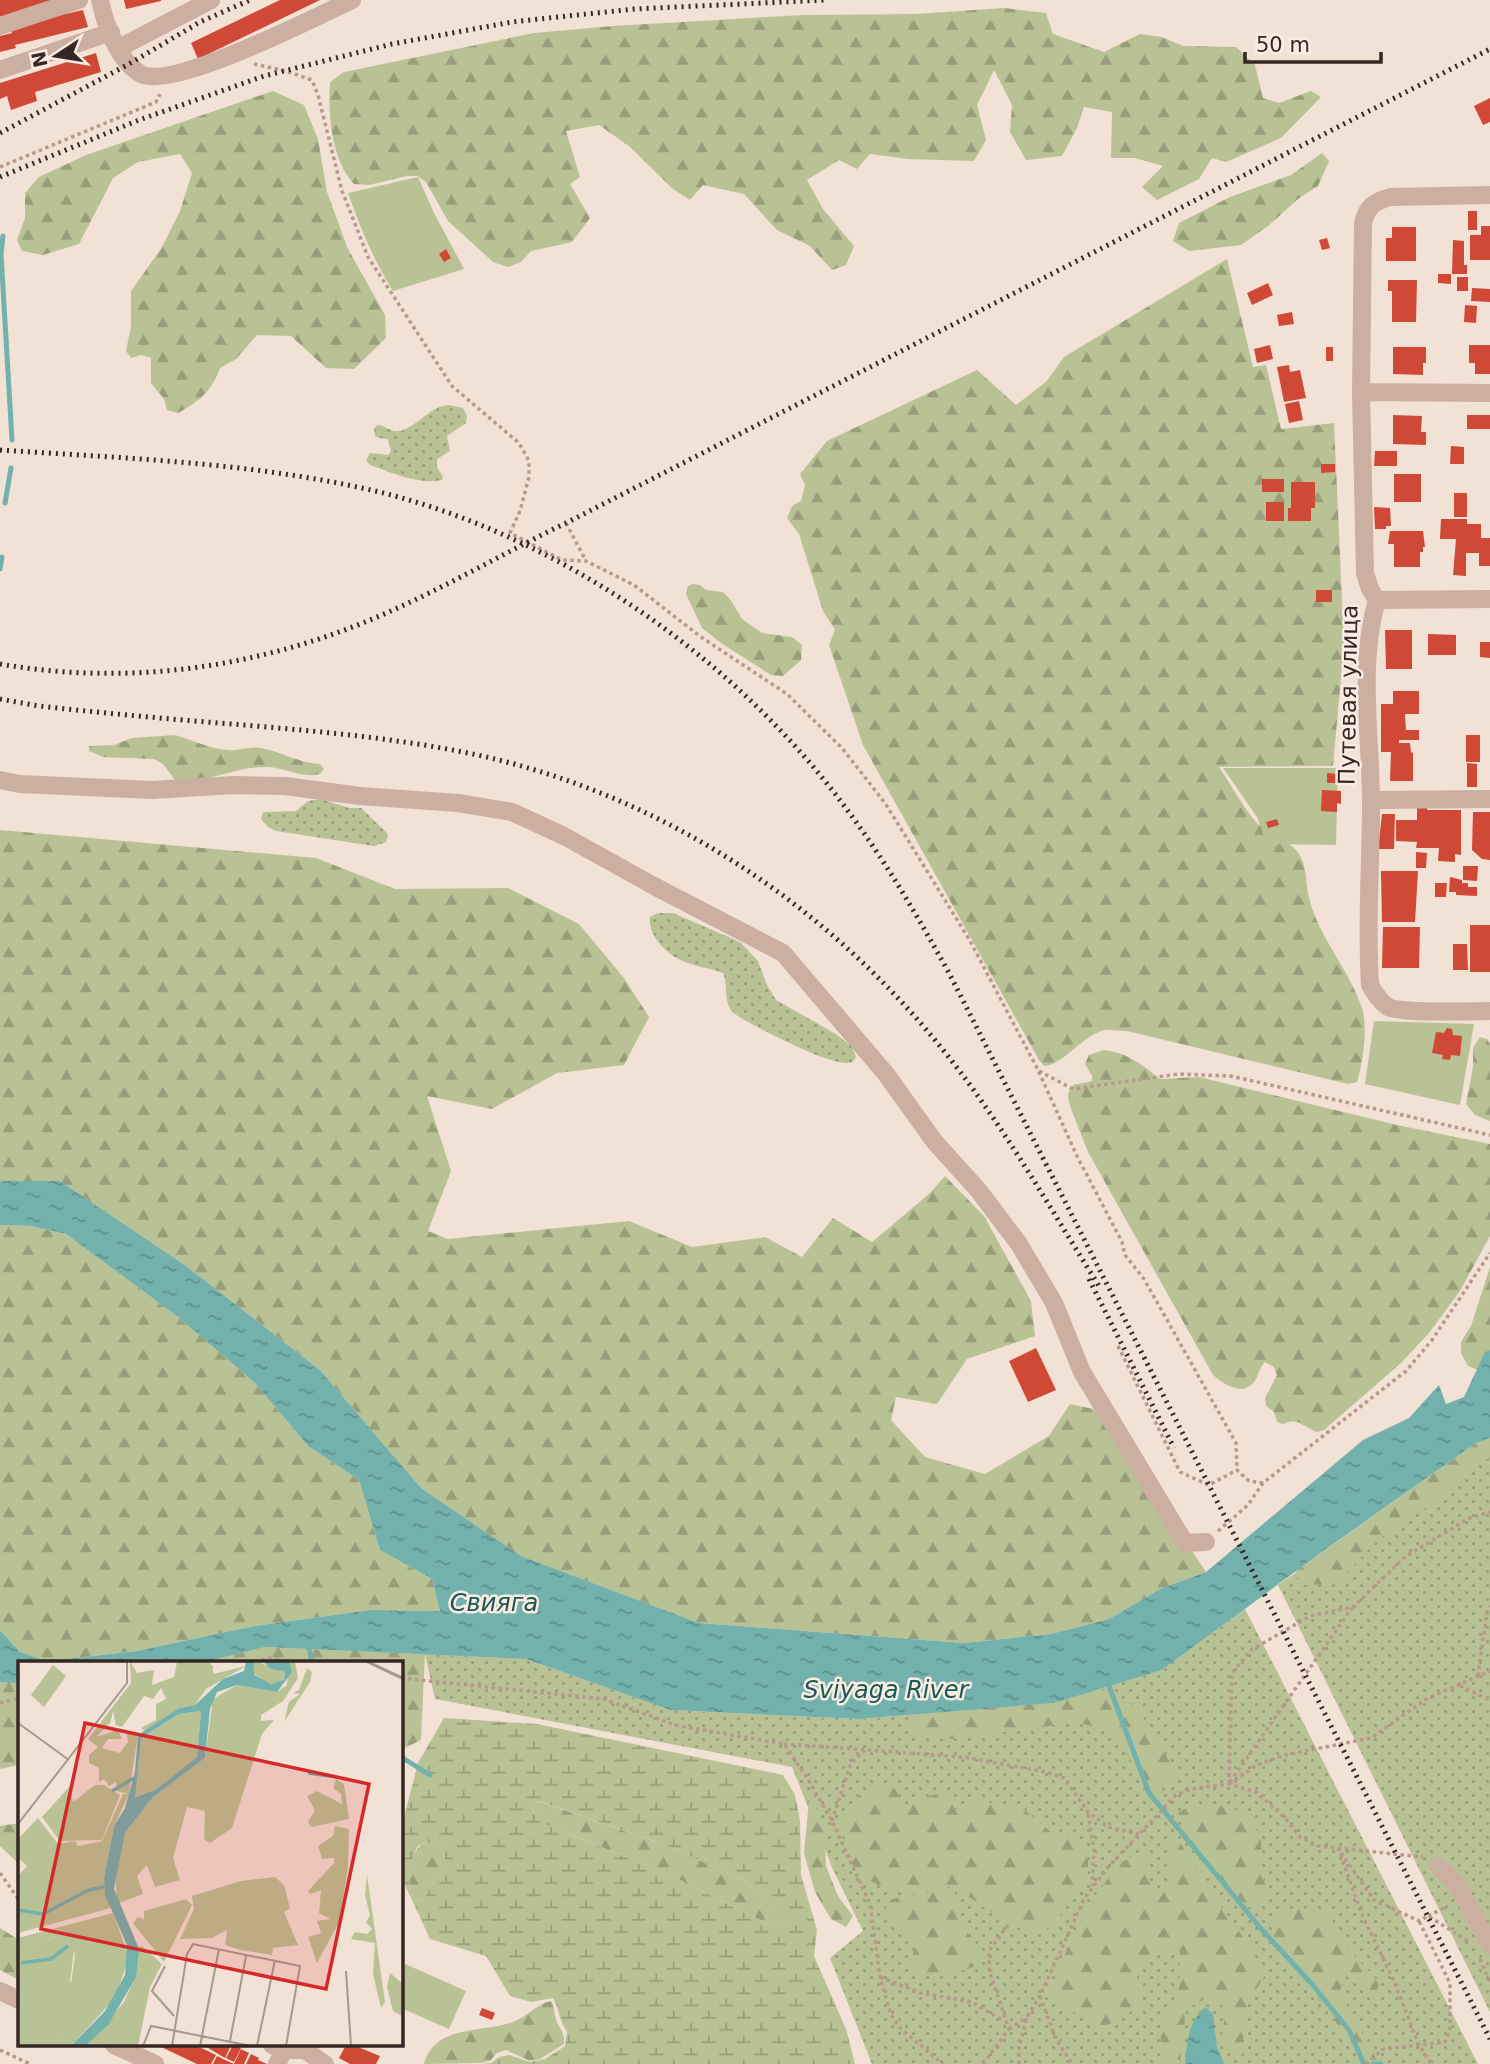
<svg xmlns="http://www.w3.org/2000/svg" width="1490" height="2064" font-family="'DejaVu Sans',sans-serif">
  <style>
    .grass { fill: url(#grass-dots) }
    .forest { fill: url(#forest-firs) }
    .wetland { fill: url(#wetland-marsh); fill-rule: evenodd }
    .garden { fill: #b9c295 }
    .water { fill: url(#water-ripples) }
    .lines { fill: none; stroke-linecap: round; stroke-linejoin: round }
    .stream { stroke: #72b1ac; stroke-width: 5 }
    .building { fill: #d04836 }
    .path { stroke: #b7988b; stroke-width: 3.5; stroke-dasharray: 3.5 3.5; stroke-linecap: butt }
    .minor { stroke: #cbafa1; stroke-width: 18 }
    .rail { stroke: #342724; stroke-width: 5; stroke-dasharray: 2 5; stroke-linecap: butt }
    .labels { text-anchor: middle; stroke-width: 5; stroke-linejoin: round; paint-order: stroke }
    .street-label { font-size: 23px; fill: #342724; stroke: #faece2 }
    .water-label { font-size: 24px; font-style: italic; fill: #175955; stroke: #faece2 }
    .inset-river { fill: none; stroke: #72b1ac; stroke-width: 3.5 }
    .inset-road { fill: none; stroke: #a6978e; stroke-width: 2 }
    .view { fill: #d62828; fill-opacity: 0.15; stroke: #d62828; stroke-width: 3.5 }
    .inset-edge { fill: none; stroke: #342724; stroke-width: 3.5 }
  </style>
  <defs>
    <pattern id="grass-dots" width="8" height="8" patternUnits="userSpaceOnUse" patternTransform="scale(1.75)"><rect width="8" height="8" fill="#b9c295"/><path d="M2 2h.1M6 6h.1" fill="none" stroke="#979e79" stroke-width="1.8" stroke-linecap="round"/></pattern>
    <pattern id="forest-firs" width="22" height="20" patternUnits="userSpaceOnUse" patternTransform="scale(1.75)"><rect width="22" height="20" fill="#b9c295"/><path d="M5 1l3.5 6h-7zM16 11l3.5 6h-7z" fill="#979e79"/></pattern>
    <pattern id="wetland-marsh" width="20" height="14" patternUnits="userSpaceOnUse" patternTransform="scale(1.75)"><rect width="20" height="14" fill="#b9c295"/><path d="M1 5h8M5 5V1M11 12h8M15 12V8" fill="none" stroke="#979e79"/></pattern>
    <pattern id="water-ripples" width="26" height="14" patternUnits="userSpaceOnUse" patternTransform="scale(1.75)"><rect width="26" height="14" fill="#72b1ac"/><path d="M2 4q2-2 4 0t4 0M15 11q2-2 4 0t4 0" fill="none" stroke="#5e908c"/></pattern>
  </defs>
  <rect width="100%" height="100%" fill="#f2e1d5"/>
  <!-- grass -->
  <path class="grass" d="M449,405L463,408L467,416L466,423L447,436L450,451L437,459V467L443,477L442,480C418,485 393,473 370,465L366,460L370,453L388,455L391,451L388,439L379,438L375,436L374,428L378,425C385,426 391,432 399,431C417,428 429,406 449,405Z
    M321,799L349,808H361L388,834L386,842L374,846L276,831L268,827L261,819L263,812H266L296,811L308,801Z
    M658,913H673L740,942L758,961L767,985L776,1000L836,1034L852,1047L856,1057L853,1062C843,1065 832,1060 822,1057C809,1053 742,1021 734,1013C722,1002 729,986 723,973C697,964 678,966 659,943C653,936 649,926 650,917Z
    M1490,1438V2012L1278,1585Z
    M1245,1609L1478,2064H872L830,1958L863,1931L833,1870L792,1767L435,1699L425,1654L526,1659L670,1710L858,1719L1054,1703L1162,1670Z"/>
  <!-- forest -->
  <path class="forest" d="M1004,8L1046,13L1053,34L1104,52L1140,34L1162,37L1183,46L1236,47L1255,65L1263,98L1279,103L1311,91L1321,97L1281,138L1226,162L1212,158L1199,179L1157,200L1142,187L1163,166L1135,158H1111L1112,112L1084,107L1077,128L1062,156L1026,160L1010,132L1012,105L994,70L977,105L986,140L974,161L908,159L870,154L857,169L839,160L807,180L823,209L854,246L846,265L832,270L810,246L777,230L744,194L703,185L690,200L673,189L629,146L599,125L566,131L580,177L570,184L590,218L572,242L531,251L521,262L508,267L493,262L448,221L426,182L417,176H407L369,185L354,184C331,159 328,115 330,82L344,72L534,33L613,26L803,15L916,14Z
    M273,91L304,105L318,139L327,192L348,249L385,315L386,338L354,369L326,368L291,336L257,335L236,359L220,368C211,392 200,401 178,413L167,410L164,399L151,383V358L141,355L131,358L126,351L131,326V291L161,249L180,211L192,173L180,154L138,162L113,178L79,244L43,255L22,251L17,240L25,218V193L39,177L86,155Z
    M1322,153L1329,161L1318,186L1298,199L1268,226L1241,245L1189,251L1173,241L1179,223L1230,197L1291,175Z
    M1227,259L1253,367L1266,365L1281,429L1334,423L1344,644L1333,766L1219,767C1231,784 1244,810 1258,824C1268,834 1284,838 1294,848C1308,861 1305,881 1309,898C1319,938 1349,969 1362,1008C1368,1027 1363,1063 1357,1082L1348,1084L1127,1031C1120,1031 1110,1029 1104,1030C1082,1036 1063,1065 1044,1066L1039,1060L863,745L829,645L835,630L823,611L799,534L787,518L792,506L801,501L805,485L800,474L827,441L977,370L1016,405L1046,382L1064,357Z
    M693,584L700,585L706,590L723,592L730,599L742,619L762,633L792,637L802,645L801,660L783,676L771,675L721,643L702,628L686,594L688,586Z
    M175,735C192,740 211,749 228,750C239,751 250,746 261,748C282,752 299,763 320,764L324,769L320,774C301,779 285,767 266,767C235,766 207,785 175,780L163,764L154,759L103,757L89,751V746L114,745L132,738Z
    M0,830L316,858L395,889L508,888L579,924L624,978L649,1017L624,1065L557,1073L492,1109L427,1096L451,1171L428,1231L448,1239L629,1221L692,1247L765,1237L802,1257L833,1218L872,1242L929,1194L945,1176L984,1216L1031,1301L1035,1336L967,1359L937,1404L896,1397L891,1420L925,1457L985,1474L1049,1436L1070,1404L1098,1410L1206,1572L1162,1588L1109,1619L1051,1634L964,1643L699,1623L521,1556L421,1488L320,1370L186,1266L60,1181H0Z
    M1480,1037L1487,1039L1490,1044V1121L1475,1115L1466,1104L1473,1067V1048Z
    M1104,1050C1128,1053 1141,1064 1160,1079L1199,1077L1397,1125L1490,1144V1236L1460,1291L1429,1333L1401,1363L1324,1430L1317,1432C1303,1427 1298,1416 1283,1424L1277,1422L1274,1412L1266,1406L1265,1398L1277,1375L1274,1367L1265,1362C1259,1368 1259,1375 1254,1382C1242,1397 1224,1384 1213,1375L1088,1152C1085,1143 1067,1102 1068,1096C1068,1092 1071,1089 1073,1085L1092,1081V1076L1085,1064L1089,1055Z
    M0,1225L31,1226L66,1234L178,1317L254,1382L308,1446L359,1480L380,1550L432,1579L440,1611L371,1610L254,1626L137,1651L65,1659H41L20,1652L0,1630Z
    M1490,1267V1370L1483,1372L1468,1366L1461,1353V1342L1471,1326Z
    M1490,1438V1458L1469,1468L1438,1503L1408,1516L1374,1544L1337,1584L1300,1585L1296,1571L1476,1443Z
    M265,1647L425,1654L421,1740L401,1750V1663H200Z
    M0,1682H19V1765L0,1769Z
    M1099,1689L1116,1695L1138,1709L1178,1775L1170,1789L1155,1792L1140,1775L1112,1732L1077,1722L956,1739L921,1738L911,1728L913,1714L1054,1703Z
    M884,1783L895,1789L903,1804L908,1807L917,1799L941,1793L953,1802L955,1809H961L978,1800L1003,1806L1019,1805L1052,1833L1078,1839L1088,1854V1877C1082,1883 1075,1889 1070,1896C1059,1910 1063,1926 1041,1932C1017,1938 973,1894 951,1888C934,1883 929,1893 915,1894C894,1895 860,1880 850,1861C847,1853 845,1843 844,1835C841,1821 842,1816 853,1808L855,1798Z
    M812,1797L825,1833L826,1866L838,1896L853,1916L846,1927L831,1919L815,1892L804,1853L809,1800Z
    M538,1801L665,1845L744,1880L788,1921L768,1924L668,1874L542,1823L530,1807Z
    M1193,1804L1220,1806L1248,1814L1261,1838L1262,1871L1268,1897L1255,1909L1230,1900L1212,1868L1187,1837L1178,1813Z
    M12,1824H19V1864L0,1846V1826Z
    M1169,1838L1179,1842L1203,1874L1225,1914L1251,1947L1264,1977L1247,2004L1241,2058L1222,2035L1226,2008L1209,1997L1186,2009L1180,2064H1160L1161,2024L1179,1989L1180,1950L1152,1952L1136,1967L1141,2006L1101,2029L1083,2014L1064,2011L1050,1995C1064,1954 1080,1913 1108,1879C1112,1873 1116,1866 1122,1862C1129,1858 1139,1855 1147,1851L1146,1878L1160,1890L1170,1879Z
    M425,1842L439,1846C454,1863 438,1873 430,1888C426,1895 426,1898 418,1901L413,1899C406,1882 408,1852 425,1842Z
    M943,1889L955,1893C960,1905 957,1916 963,1926C971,1939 983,1946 981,1962C972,1971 937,1977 924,1975C918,1974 914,1970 910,1965L916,1944C905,1925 886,1933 886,1904C898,1895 905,1896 920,1899L927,1893Z
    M1309,1908L1326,1909L1348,1949L1379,1982L1376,1996L1344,1974L1340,1993L1379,2064H1360L1354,2046L1275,1943L1271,1923L1286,1911Z
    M0,1928L19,1940V1980L0,1970Z
    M551,2001C555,2008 554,2013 556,2020C560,2030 565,2032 564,2044L540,2059L530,2061L506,2050L497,2053L490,2061L479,2063L424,2064C435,2024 482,2033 513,2022C527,2017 536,2004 551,2001Z"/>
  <!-- wetland -->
  <path class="wetland" d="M444,1718L537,1724L783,1775L795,1795L800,1820L801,1875L817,1930L814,1956L846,2029L855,2064H480L491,2063L499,2057L509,2055L530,2062L545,2059L565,2046L567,2032C558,2018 560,2011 553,1998L531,2002L510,1996L486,1956L430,1939L405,1885L401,1866V1829L418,1763ZM539,1801L665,1845L744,1880L787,1921L768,1924L668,1874L542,1823L530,1807ZM425,1842L439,1846C454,1863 438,1873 430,1888C426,1895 426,1898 418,1901L413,1899C406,1883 410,1863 417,1847Z"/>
  <!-- garden -->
  <path class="garden" d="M418,177L434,213L464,269L393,291C373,259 360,227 348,193Z
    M1223,768H1338L1336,845L1267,844L1257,817Z
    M1374,1021L1474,1024L1460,1105L1365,1084Z
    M405,1964L466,1991L449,2029L401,2008V1973Z"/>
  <!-- water -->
  <path class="water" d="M0,1181H60L186,1266L320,1370L421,1488L521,1556L699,1623L964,1643L1051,1634L1109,1619L1162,1588L1206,1572L1363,1440L1409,1418L1439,1385L1446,1404L1464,1397L1485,1352L1490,1350V1438L1476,1443L1322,1552L1162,1670L1054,1703L858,1719L670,1710L526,1659L265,1647L200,1663H19V1683L0,1682V1630L20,1652L41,1659H65L137,1651L254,1626L371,1610L440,1611L432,1579L380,1550L359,1480L308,1446L254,1382L178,1317L66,1234L31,1226L0,1225Z
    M1206,2007L1213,2015L1217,2047L1224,2064H1185C1187,2042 1188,2021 1206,2007Z"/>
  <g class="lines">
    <!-- stream -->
    <path class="stream" d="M3,236L1,254L12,440
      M5,503L11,468
      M0,569L2,557
      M308,1642L312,1663
      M1109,1686L1149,1793L1262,1930L1311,1983L1349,2030L1364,2064
      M401,1757L430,1775
      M1373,2064H1381"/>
  </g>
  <!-- building -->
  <path class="building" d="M0,0H52L0,18Z
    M124,0H161V1L126,9Z
    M280,0H320L198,59L191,43Z
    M83,10L88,27L15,45L16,48L0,52V36L12,33L11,30L30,22Z
    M96,53L101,72L35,92L37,101L11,110L7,96L0,99V83Z
    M1490,98V122L1483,125L1474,106Z
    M1468,211H1477V230H1468Z
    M1481,226H1490V260H1470V235H1481Z
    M1392,227H1416V261H1386V238H1392Z
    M1327,238L1330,248L1322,250L1319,240Z
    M1453,240L1464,241V265H1467V274H1452Z
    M446,249L451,258L444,262L439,254Z
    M1438,274H1451V284L1438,283Z
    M1457,277H1468V291H1457Z
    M1388,280H1417L1416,322H1392V291H1388Z
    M1268,283L1273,295L1252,305L1247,293Z
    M1472,288L1490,289V302L1471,301Z
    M1465,305L1477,306L1476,323L1464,322Z
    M1292,312L1294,324L1279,326L1277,315Z
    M1270,345L1273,359L1257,363L1254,349Z
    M1469,345H1490V374H1475V363H1469Z
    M1326,347H1333V361H1326Z
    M1393,347H1426V363H1423V375L1393,374Z
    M1289,365L1290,372L1300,370L1306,398L1284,402L1277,367Z
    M1299,401L1303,420L1289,423L1285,404Z
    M1393,415L1422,416L1421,432H1426V445L1393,444Z
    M1467,415H1490V429H1467Z
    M1451,446L1464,447V464H1450Z
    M1375,451H1397V466H1374Z
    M1321,464H1335V472L1321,473Z
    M1394,474H1421V502H1394Z
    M1262,479H1284V492H1262Z
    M1291,482H1315V508H1311V521H1288V508H1291Z
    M1454,493H1467V517H1454Z
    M1266,502H1284V521H1266Z
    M1374,507L1390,508L1391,526H1386V529H1375Z
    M1441,519H1467V524H1481V538H1490V566H1479V553H1466V576L1453,575L1456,539H1440Z
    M1390,531H1423L1425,547H1423V552H1420V567H1394V544H1388Z
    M1316,590H1332V602H1316Z
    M1385,630H1412V669H1386Z
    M1428,634L1456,635V655H1428Z
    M1480,642H1490V658L1480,657Z
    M1393,691H1419V714H1405L1406,730H1419V740H1399V743H1410L1411,753L1413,752V781H1390L1391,752H1381V704H1393Z
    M1466,735H1480V762H1466Z
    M1467,763L1477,764V787H1467Z
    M1327,773L1338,774V783H1327Z
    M1322,790L1341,791V804L1337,803V812L1321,811Z
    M1417,806H1428L1427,810H1461V855L1455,854V862L1438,861L1439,848H1416L1417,842L1396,841V820H1417Z
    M1473,812H1490V860L1482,859L1472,850Z
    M1382,814H1395L1394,849H1378Z
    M1277,819L1279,825L1268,828L1266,822Z
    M1416,852L1427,853L1426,868H1416Z
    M1463,866H1478L1477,881L1463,880Z
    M1381,871H1418L1415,922H1382Z
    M1450,877L1462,880V883H1468V887H1477V896L1456,895V892H1449Z
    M1435,883H1447L1446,897H1435Z
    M1470,925H1490V972H1470Z
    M1383,927H1420L1419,968H1382Z
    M1453,944H1467L1468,970H1453Z
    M1447,1028L1452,1029L1453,1035L1462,1036L1460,1056L1451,1055L1450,1060L1442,1059L1443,1055L1432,1053L1436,1032L1444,1033Z
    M1036,1348L1056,1390L1028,1402L1009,1361Z
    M482,2008L495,2013L492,2020L479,2015Z
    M157,2045H199V2047L216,2055L211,2064H197Z
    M203,2045H231L225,2058Z
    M233,2045L241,2048L234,2062L226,2058Z
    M346,2045H359L358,2047L380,2056L376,2064H350L339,2058Z
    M241,2049L249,2053L244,2064H234Z
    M251,2054L259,2058L258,2060L267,2064H246Z
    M217,2056L225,2060L234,2064H213Z"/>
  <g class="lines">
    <!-- path -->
    <path class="path" d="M254,64L286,71L312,80L318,95L342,191L368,257L452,386L519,443L529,461V477L520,511L510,533L562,560L586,561L634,585L701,637L787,694L842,748L885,803L969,939L1038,1070L1077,1156L1122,1242L1125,1255L1144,1279L1236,1443L1237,1470
      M0,167L156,102L160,94
      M566,523L586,561
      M1039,1071L1073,1089L1178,1074L1231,1076L1490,1135
      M1118,1346L1180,1472L1209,1485L1237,1470L1249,1481L1263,1483
      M1218,1531L1248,1505L1263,1483L1406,1371L1432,1340L1490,1253
      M255,1663L268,1658L293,1663
      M320,1663L327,1660L341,1663
      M1478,1676L1487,1612L1490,1606
      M401,1678L604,1699L675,1725L784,1744L806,1776L832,1821L870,1904L880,1977L891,2015L901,2029L943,2064
      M1460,1686L1490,1700
      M0,1703L19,1698
      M784,1744L963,1757L1046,1772L1064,1778L1088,1812L1108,1827L1139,1834
      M1230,1782L1352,1608
      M1229,1784L1232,1673L1251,1650L1310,1616L1353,1607L1406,1556L1470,1518L1490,1512
      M1229,1784L1257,1765L1285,1755L1371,1738L1426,1699L1490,1671
      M1088,1814L1094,1849L1092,1886
      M832,1821L851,1763L865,1750
      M1338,1848L1363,1917L1394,1981L1418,2043L1431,2064
      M1341,1853L1374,1900L1419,1921L1428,1916L1468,1941
      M0,1873L19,1900
      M1428,1916L1448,1906
      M1480,1959L1490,1983
      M880,1977L921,1993L972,2002L1004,2021
      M1040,1996L1056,2039L1072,2064
      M1009,2029L1027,2017
      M0,2050L30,2064
      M983,2064L1009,2029L989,1970V1951L1008,1925
      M1019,2064V2048L1027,2017L1040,1996L1084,1899L1109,1866L1176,1795L1192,1789L1229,1784L1256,1792L1285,1818L1300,1837L1318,1846L1423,1857
      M1366,2064L1383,2049L1445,2042L1450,2027V1983L1419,1921"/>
    <!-- minor -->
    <path class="minor" d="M100,0C105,24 118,61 141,74C172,91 317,16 352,0
      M0,26L79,0
      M119,48L211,0
      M0,70L111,32
      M1490,195L1390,197C1374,202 1367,206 1363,223L1361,392L1365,573L1370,589L1377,600C1358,665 1371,736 1371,803C1371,863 1366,925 1370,985C1375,993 1380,1002 1388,1007C1404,1014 1469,1011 1490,1011
      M1361,392L1490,393
      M1377,600L1490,599
      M0,780L20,784L152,790L234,785L285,786L360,796L458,803L512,812L564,836L654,886L783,953L886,1074L934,1141L979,1191L1019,1244L1054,1303L1082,1372L1185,1543L1206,1542
      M1371,800L1490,799
      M1438,1866L1457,1885L1490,1945
      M0,1991L19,2000
      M114,2045L155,2064
      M272,2045L284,2050L277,2064
      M284,2050H305L325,2064"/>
    <!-- rail -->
    <path class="rail" d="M0,133L129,64L200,22L250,0
      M0,177L139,120L264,76L392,44L512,22L634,9L826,0
      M0,450C121,458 243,462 362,488C551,529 735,656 848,811C886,862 918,917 949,973L1490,2039
      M0,664C139,688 276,665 404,605C460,579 514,548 570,521L1490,49
      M0,699L39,706C103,713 167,719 232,724C315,731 400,738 482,756C673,799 840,914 958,1069C1010,1137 1053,1213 1099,1286
      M1089,1279L1174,1448"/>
  </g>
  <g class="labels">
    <!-- street labels -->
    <g class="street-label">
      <text transform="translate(1348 695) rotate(-89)" y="8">Путевая улица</text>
    </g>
    <!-- water labels -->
    <g class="water-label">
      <text x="494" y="1611">Свияга</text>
      <text x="886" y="1698">Sviyaga River</text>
    </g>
  </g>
  <!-- overview -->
  <g transform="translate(18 1661)">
    <rect width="385" height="385" fill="#f2e1d5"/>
    <path d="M289,7L294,11L292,21L266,61L271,41L282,33L275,32L281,29ZM105,133H111L96,165L86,218L93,247L0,272V215L9,205L0,197V178L20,157L40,183L57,180L60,185L84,180ZM95,252L111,296L97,337L53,385H25L46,375L57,294L56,289L46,292L39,275L25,280L0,301V277Z" fill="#b9c295"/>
    <path d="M112,0L119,12L136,9L134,24L156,16L159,1L189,0L195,5V13L228,5L188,28L177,44L161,47L127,70L123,67L138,59V43L148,38L143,27L135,38L126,35L104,66L98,64L95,50L92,62L78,76L100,69L104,78H90L84,87L102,92L110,81L108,69L120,73L111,133L99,130L98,121L91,125L86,118L81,121V107L71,102V94L80,86L70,78L113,22ZM236,0L267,10L266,19L256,24L242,18L235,12ZM271,0L277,1L280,17L265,40L243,54V60L256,59L244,73L214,167L192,182L186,178L187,150L169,146L155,197L162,219L137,226L129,204L119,215L125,233L99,243L97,208L107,172L134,137L187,97L195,38L219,24L259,31L269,24ZM183,50L179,96L137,129L116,136L123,77L161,53ZM318,118L326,123L331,158L293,166L290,161L297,149L289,135L299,130L324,143L323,133L315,127ZM317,165L331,168L330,207L321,261L299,302L290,276L303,272L299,260L312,258L301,252L303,229L292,233L290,230L316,202V197L304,198L300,185L315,175ZM73,185L80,193L73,210L61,218L55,209L62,200L52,201V192ZM46,209L62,223L58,229L64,230L42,239L31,234L39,233L40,228L26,221L31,219L48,228L40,215ZM349,214L367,341L363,347L355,313L357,282L333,278L337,271L349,273L354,268L348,261L352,254L347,234ZM257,216L266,224L272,247L266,251L280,284L255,287L254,294L223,289L207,284L209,269L194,277L162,278L176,248L174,235L223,220ZM168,238L174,244L146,301L115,262L120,256L126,258V250ZM124,285L144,303L132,326L120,385H67L106,341L118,314L119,287ZM372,312L385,323L384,355L375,350L369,326Z" fill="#b9c295"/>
    <path d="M77,124H86L102,134L84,179L42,180L24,156L52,125L55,141Z" fill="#b9c295"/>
    <path d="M35,4L48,15L26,46L13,34ZM40,275L46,291L56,289L52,321L68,319L76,345L68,346L65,359L46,375L25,385H0V301L25,280Z" fill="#b9c295"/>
    <path d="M228,0H236V14L253,23L266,19L267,10L253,8L245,0H271L274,11L259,31L219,24L199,31L192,48L187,97L134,137L107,172L96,228L121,288L118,316L90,364L67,385H53L87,350L107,314L109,284L87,234L86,218L96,165L107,147L117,111L120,74L161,47L177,44L205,18L226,10ZM183,50L179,96L137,129L117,136L123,77L161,53Z" fill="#72b1ac" fill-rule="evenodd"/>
    <path class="inset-river" d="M290,112L319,116M94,130L116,117M0,249L25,253L71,229L86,226M3,302L33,298L50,285"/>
    <path class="inset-road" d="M347,0L385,18M349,0L385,17M0,62L51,99M0,163L109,22V0M147,305L134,330L156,355M328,310L333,385M212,380L228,295M125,385L133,365L233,385M154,385L169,293L175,283L282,305L268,385M182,385L201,288M239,385L257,299"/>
    <path class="view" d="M67,62L351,123L308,328L23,268Z"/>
    <rect width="385" height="385" class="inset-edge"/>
  </g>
  <!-- north arrow -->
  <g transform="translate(56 56) rotate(258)" stroke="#faece2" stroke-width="5" paint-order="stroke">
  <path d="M0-5L12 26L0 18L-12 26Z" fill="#342724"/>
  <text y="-10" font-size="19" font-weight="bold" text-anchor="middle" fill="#342724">N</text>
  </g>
  <!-- scale -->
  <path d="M1245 52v10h136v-10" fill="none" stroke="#342724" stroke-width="3.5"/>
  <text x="1256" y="52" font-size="21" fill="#342724" stroke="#faece2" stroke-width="5" paint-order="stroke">50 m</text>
</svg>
